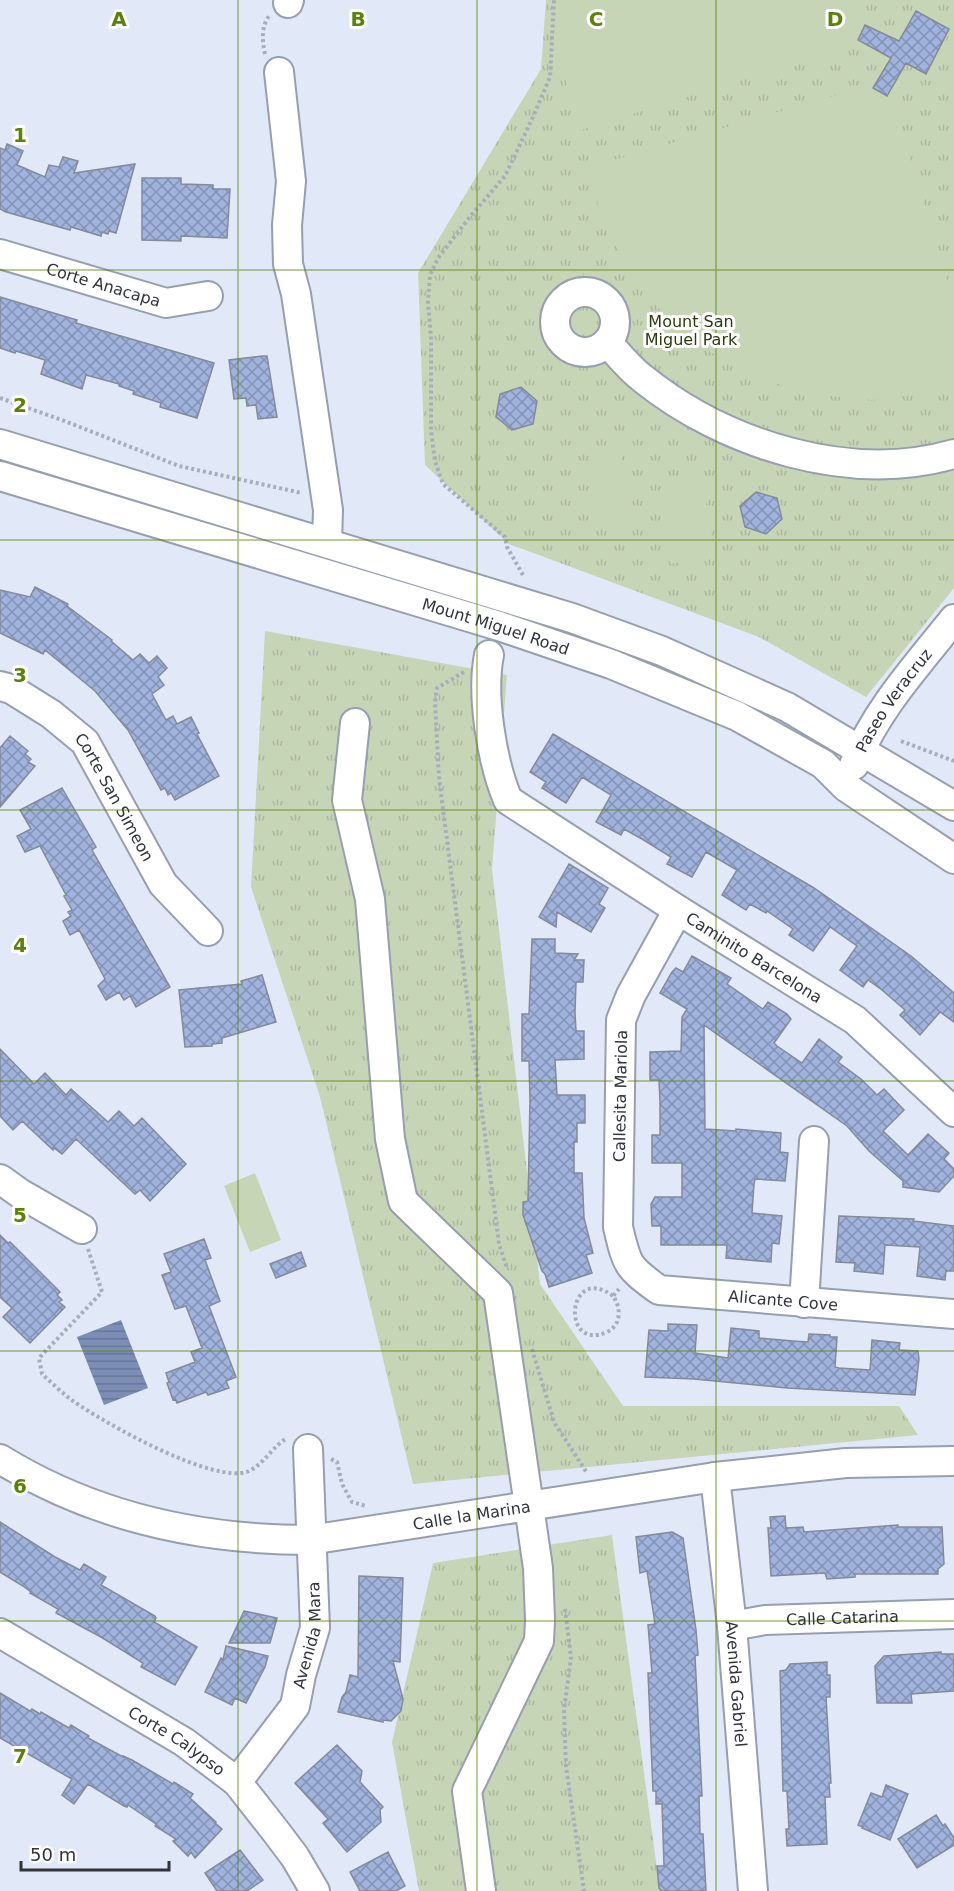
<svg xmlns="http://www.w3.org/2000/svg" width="954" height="1891" font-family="'DejaVu Sans',sans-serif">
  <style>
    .grass { fill: url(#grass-tufts) }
    .pitch { fill: #c7d5b7 }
    .water { fill: url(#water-rules) }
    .building { fill: url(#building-cross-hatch); stroke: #838a9a; stroke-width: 1.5 }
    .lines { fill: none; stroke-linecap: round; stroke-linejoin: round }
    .minor-casing { stroke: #979eae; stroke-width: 32 }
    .path { stroke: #a7aebb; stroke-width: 4; stroke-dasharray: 3 3; stroke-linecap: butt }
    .minor { stroke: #fff; stroke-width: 28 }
    .grid { fill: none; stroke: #5a8204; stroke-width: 1.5; stroke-opacity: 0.55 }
    .labels { text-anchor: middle; stroke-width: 6; stroke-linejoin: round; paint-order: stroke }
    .street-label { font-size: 16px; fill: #303339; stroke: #fff }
    .park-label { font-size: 16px; fill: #2a3c0c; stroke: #fff }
    .grid-label { font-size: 20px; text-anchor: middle; font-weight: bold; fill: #5a8204; stroke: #fff; stroke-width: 6; stroke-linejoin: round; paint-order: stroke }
  </style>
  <defs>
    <pattern id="grass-tufts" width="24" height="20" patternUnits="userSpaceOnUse" patternTransform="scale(1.5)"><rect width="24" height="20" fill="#c7d5b7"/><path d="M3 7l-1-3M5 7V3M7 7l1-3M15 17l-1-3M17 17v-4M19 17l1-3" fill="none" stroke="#abb79e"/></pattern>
    <pattern id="water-rules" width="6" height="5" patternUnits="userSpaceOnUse" patternTransform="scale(1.5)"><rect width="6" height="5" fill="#7c8eb6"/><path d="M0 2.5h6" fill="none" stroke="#667595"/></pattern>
    <pattern id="building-cross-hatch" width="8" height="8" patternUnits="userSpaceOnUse" patternTransform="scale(1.5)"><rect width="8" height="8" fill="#a0b3dd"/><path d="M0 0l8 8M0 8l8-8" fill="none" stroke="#8392b4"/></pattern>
  </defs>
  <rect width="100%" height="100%" fill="#e1e9f9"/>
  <!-- grass -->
  <path class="grass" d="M546,0H954V588L866,697L759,637L509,544L425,465L418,273L541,69Z
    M265,631L507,675L492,869L540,1284L623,1406H899L918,1435L413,1484L320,1097L251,887Z
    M612,1535L660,1891H419L392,1742L433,1563Z"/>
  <!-- pitch -->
  <path class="pitch" d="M557,0H864L866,9L854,45L578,131L556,42Z
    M864,87L892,99L954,303V385L930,393L872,400L802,393L731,366L684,334L642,291L601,219L590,167Z
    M621,452L631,522L599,527L588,457Z
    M703,483L714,557L670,564L659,489Z
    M255,1173L281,1240L250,1252L224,1186Z"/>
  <!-- water -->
  <path class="water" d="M121,1320L148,1388L104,1405L77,1337Z"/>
  <!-- building -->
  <path class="building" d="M916,11L949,29L926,74L906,63L887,96L873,88L891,58L858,40L865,25L899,41Z
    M7,144L23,151L17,165L45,177L49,165L59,167L63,157L78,161L74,173L135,164L116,233L109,231L108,234L102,232L101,236L71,227L70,230L6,212L0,209V148L5,150Z
    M142,178H181V184L213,185V189H230L227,238L181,236V241L142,240Z
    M0,297L77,320L76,323L214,363L197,418L160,407L161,403L133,394L134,391L119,386V384L86,375L82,389L41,374L45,360L16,351L15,353L0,348Z
    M263,356H267L277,417L258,419L256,405L247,406L246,398L234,399L229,360Z
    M521,387L537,401L533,424L512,430L496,417L500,394Z
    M756,492L777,498L782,519L766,534L745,527L740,506Z
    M35,587L68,604L67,606L112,640L111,641L133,660L140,654L149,663L157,656L167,668L158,677L164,685L152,694L166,720L173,716L177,724L191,717L199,733L197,734L219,776L175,800L171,793L168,795L165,788L161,790L128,730L95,691L45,650L43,654L0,633V590L30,597Z
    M553,734L814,888L911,956L954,993V1022L940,1012L920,1035L900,1015L905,1010L882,990L868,980L863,987L840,970L857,946L830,927L813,951L789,935L793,929L767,911L766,913L750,904L746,910L722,895L737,870L706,852L692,877L667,864L671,857L642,839L624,829L621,835L596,822L611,795L582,777L566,803L542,788L546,782L530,772Z
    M10,736L28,751L25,754L31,759L28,762L35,766L0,807V748Z
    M62,788L96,847L92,850L170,987L136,1007L130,996L124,1000L119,992L106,1000L98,986L105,979L79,930L70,935L63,921L71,916L68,912L72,910L64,896L66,895L40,846L25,852L17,836L31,829L20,810Z
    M569,864L608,888L599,904L605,908L591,932L557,912L556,927L539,917Z
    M532,939H555V953L578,954L574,960H584L583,982H576L575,1013L576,1031H584V1059L555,1060L557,1095H585V1123H577V1142H574V1173H582L584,1218L593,1253L586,1255L592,1273L549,1287L545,1274L542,1271L523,1215V1202L528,1201L530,1100L529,1061H522V1014H529Z
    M692,956L731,978L727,984L763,1009L768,1002L787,1014L791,1019L774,1043L777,1046L802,1063L819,1039L842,1057L838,1062L861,1079L877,1095L884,1089L904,1110L883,1131L908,1155L928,1134L949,1153L944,1159L954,1169V1176L939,1192L903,1187V1181L869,1151L847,1126L704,1025L705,1129L736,1131V1129L781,1133L780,1152L788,1153L785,1181L755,1179L754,1184L752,1213L782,1216L779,1244L772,1243L771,1262L726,1258L727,1245H661V1226H652L651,1204L655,1197H682V1163H652V1135H660V1102L659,1080H650V1052L681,1051L682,1017L687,1009L660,993L672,972L676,968L683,972Z
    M262,975L276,1022L222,1038V1043L212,1044V1046L185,1047L179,990L242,984L241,981Z
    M0,1049L34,1084L45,1073L66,1095L71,1089L108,1122L119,1111L134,1126L142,1118L186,1164L150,1201L140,1190L135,1194L76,1139L62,1154L54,1148L53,1150L22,1121L13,1130L0,1116Z
    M839,1216L914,1219L913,1221L954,1226V1271H946L945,1280L917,1276L920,1247L885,1245L883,1274L854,1271L855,1263L836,1262Z
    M0,1235L8,1243L10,1242L60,1292L57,1295L62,1300L59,1302L65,1307L30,1343L3,1317L12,1308L0,1297Z
    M204,1239L211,1258L205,1260L220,1301L209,1306L236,1377L226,1381L229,1388L208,1395L206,1392L177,1403L175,1399L173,1400L167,1383L169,1382L166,1373L195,1362L191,1352L202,1348L186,1306L175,1309L162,1275L171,1272L164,1254Z
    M301,1252L306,1266L276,1278L270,1264Z
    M668,1324L697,1325L695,1353L728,1358L731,1328L759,1331V1338L793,1341L808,1342L809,1334L830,1335V1337H837L835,1367L839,1368L870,1370L872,1340L900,1343L899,1350L918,1351L919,1359L915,1395L787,1388L694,1379L645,1377L649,1330L668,1331Z
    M785,1516L786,1528L803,1527L804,1532L898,1525V1527H942L944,1564L938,1569V1574H855V1577L827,1579L825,1573L771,1576L768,1528H771L770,1517Z
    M0,1522L55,1557L80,1570L84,1564L106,1577L101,1585L155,1616L156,1618L154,1622L197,1647L175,1685L141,1667L143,1663L101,1637L56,1613L58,1609L30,1593L31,1592L23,1586L0,1572Z
    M672,1532L683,1538L696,1630L698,1655L695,1656L702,1796H699L700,1834H703L706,1891H661L659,1888L657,1866H664L662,1804H656V1791H653L648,1673H652L648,1625L655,1624L647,1571L640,1573L636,1537Z
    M359,1576L403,1578L400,1662L393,1661L403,1699L401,1711L391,1721L383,1720V1722L338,1712L342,1697L346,1692L350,1675L358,1677Z
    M244,1611L277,1618L270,1643H229Z
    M226,1646L268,1656L265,1667L246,1703L235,1698L232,1705L205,1692L221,1658L223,1660Z
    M941,1652V1654H954V1691L911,1694L912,1703H877L875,1666L884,1656Z
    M827,1662V1675H830V1697H826L831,1783H829L830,1797H825L827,1844L787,1846L786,1829H789L787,1791H783L780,1671L786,1670L790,1664Z
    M0,1693L30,1711L32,1709L40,1714L41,1712L69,1728L71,1725L89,1736L88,1738L123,1757V1756L132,1760L173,1784L174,1782L193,1794L190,1798L216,1822L215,1823L222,1829L195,1858L191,1852L188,1856L173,1841L176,1839L155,1826L156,1824L128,1805L127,1807L124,1806L88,1784L74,1804L62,1795L72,1779L0,1738Z
    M337,1745L362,1771L360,1782L383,1807L380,1810L381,1822L347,1852L323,1823L328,1819L295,1783Z
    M886,1785L908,1794L890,1840L862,1828L863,1827L858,1825L871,1793L882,1797Z
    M936,1815L943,1826L945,1824L954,1838V1845L917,1868L898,1839Z
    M240,1850L263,1880L247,1891H217L205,1873Z
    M388,1852L405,1886L396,1891H360L350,1872Z"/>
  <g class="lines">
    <!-- minor casing -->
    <g class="minor-casing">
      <g id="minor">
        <path d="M288,3L289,0"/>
        <path d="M279,72L291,181L287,225L288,264L296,294L328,510L327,542"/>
        <path id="s1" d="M0,254L166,303L208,296"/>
        <circle cx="585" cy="322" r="30"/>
        <path d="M607,342C618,354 629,368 642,378C725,445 850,484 954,454"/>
        <path d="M0,444L572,618L662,651L787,707L954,806"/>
        <path id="s2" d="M0,476L499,626L611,664L737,716L823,764L846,787L954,859"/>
        <path id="s3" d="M489,655C481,696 492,762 508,800L678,910L855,1020L954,1112"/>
        <path id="s4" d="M0,686L11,689L51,714L85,742L163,884L208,931"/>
        <path d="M355,723L347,800L370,899L390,1139L403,1201L498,1293L538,1568L540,1620L539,1641L467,1791L481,1891"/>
        <path id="s5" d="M854,765C875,711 918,664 954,619"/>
        <path id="s6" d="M678,910L631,995L621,1020L618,1227C627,1265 627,1267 659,1290L954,1314"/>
        <path d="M0,1179L21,1194L82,1229"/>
        <path d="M804,1303L814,1141"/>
        <path id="s7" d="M0,1459C94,1517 201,1540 310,1540L715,1477L846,1463L954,1461"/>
        <path id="s8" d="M715,1477L732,1626L753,1891"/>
        <path id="s9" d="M732,1626L765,1620L954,1614"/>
        <path id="s10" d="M0,1633L184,1742L237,1782L277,1833L295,1857L315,1891"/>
        <path id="s11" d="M237,1782L295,1706L301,1675L315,1628L308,1449"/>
      </g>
    </g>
    <!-- path -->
    <path class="path" d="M265,54C262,41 261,25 270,15
      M0,398L62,420L179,466L302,493
      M523,575L507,547L505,537L443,484L435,461L431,430V338L428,301L430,275L438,258L469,218L505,176L533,117L550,77L554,0
      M464,672L437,688L435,702L439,778L499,1244L507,1268
      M901,741L954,761
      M88,1249L102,1292L39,1358L42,1374C52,1383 62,1393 73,1401C103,1422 215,1486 249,1471C264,1464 273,1446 286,1439
      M613,1296C567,1262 560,1353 607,1332C622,1325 621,1307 613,1296L619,1289
      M532,1349L554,1422L587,1473
      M331,1459L337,1462L342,1484L352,1502L366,1506
      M565,1609L571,1657L564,1710L566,1766L584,1891"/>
    <!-- minor -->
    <use href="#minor" class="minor"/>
  </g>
  <!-- grid -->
  <path class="grid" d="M238,0V1891M477,0V1891M716,0V1891M0,270H954M0,540H954M0,810H954M0,1081H954M0,1351H954M0,1621H954"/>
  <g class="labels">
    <!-- street labels -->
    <g class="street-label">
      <text dy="6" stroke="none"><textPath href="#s1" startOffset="108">Corte Anacapa</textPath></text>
      <text dy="6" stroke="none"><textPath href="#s2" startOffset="518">Mount Miguel Road</textPath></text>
      <text dy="6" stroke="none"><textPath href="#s5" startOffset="76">Paseo Veracruz</textPath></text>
      <text dy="6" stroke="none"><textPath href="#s4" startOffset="165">Corte San Simeon</textPath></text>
      <text dy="6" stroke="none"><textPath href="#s3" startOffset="440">Caminito Barcelona</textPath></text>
      <text transform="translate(620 1096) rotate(-89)" y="6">Callesita Mariola</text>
      <text dy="6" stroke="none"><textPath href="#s6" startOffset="534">Alicante Cove</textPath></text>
      <text dy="6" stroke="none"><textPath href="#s7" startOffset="488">Calle la Marina</textPath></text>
      <text dy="6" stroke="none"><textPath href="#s9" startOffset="111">Calle Catarina</textPath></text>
      <text dy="6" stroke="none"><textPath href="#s11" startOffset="168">Avenida Mara</textPath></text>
      <text dy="6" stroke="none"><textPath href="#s8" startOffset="208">Avenida Gabriel</textPath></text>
      <text dy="6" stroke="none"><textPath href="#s10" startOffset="207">Corte Calypso</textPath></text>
    </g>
    <!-- park labels -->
    <g class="park-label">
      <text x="691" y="327">Mount San<tspan x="691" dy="18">Miguel Park</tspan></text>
    </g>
  </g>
  <g class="grid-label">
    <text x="119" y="26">A</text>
    <text x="358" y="26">B</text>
    <text x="596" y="26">C</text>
    <text x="835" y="26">D</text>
    <text x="20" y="142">1</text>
    <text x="20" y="412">2</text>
    <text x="20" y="682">3</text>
    <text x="20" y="952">4</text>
    <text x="20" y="1222">5</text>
    <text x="20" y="1493">6</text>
    <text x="20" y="1763">7</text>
  </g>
  <!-- scale -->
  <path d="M21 1861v9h148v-9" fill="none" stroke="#303339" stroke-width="3"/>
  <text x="30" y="1861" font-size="18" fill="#303339" stroke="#ffffff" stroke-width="4.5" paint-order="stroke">50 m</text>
</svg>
